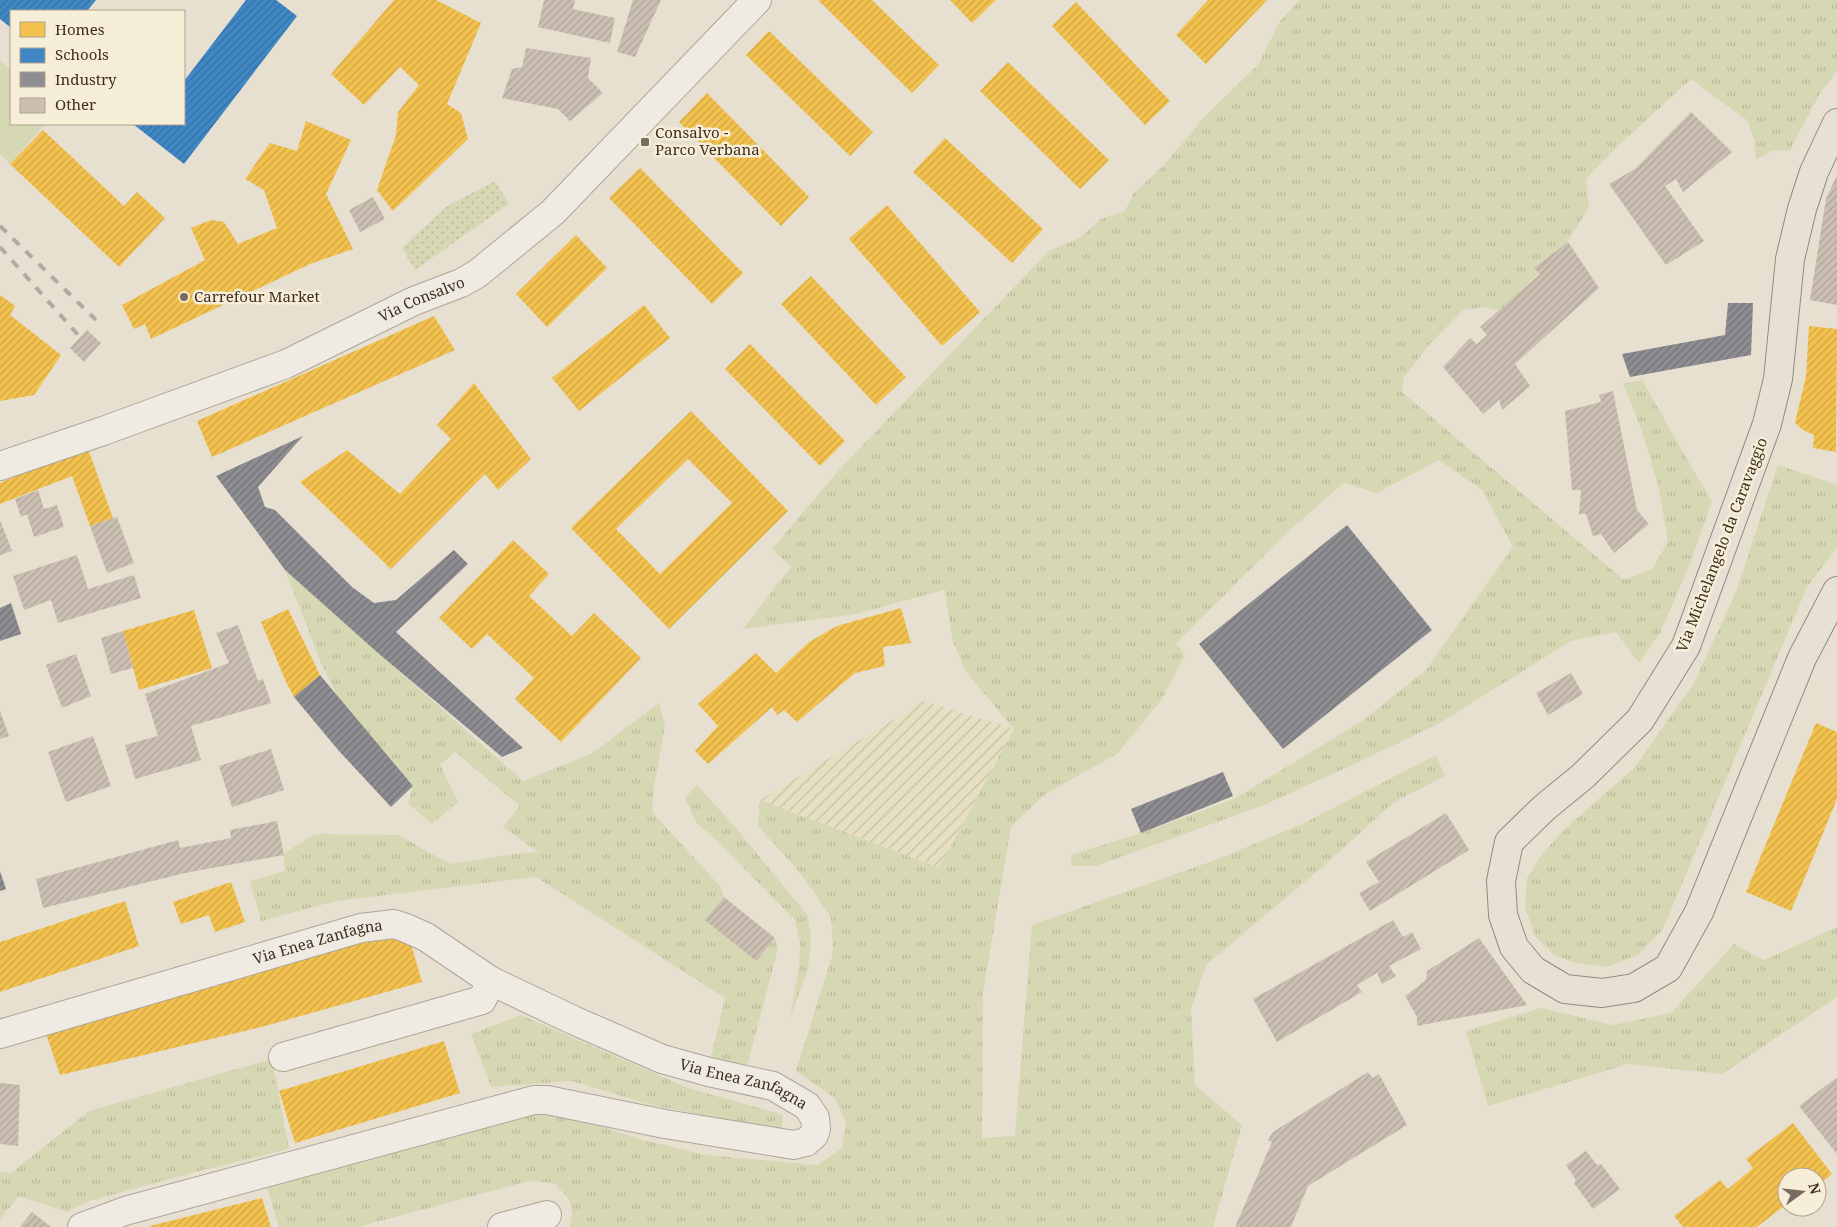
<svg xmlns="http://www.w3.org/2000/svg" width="1837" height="1227" font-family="'Noto Serif',serif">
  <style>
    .farmland { fill: url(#farmland-furrows) }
    .grass { fill: url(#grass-tufts) }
    .park { fill: url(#park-dots) }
    .pitch { fill: #d6d7b3 }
    .homes { fill: url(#homes-hatch); fill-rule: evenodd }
    .schools { fill: url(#schools-hatch) }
    .industry { fill: url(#industry-hatch) }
    .building { fill: url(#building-hatch) }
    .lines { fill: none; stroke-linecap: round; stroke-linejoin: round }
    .minor-casing { stroke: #ada599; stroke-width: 30 }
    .major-casing { stroke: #928b80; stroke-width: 30 }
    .minor { stroke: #efebe3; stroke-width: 28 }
    .major { stroke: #e6e1d4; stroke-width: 28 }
    .rail { stroke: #afaaa2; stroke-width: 4; stroke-dasharray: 9 9; stroke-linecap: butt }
    .poi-dot { fill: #786c5e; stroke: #f7eed8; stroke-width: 2 }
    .labels { text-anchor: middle; stroke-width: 5; stroke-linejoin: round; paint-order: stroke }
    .poi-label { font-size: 15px; fill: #3d2e20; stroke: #f7eed8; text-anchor: start }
    .street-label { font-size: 15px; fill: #3d2e20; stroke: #f7eed8 }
  </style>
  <defs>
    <pattern id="farmland-furrows" width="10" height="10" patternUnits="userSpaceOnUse" patternTransform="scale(1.25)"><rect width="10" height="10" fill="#e6dfc2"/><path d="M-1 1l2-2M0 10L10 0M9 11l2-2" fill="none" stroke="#c6c0a6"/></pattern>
    <pattern id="grass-tufts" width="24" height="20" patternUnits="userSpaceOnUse" patternTransform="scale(1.25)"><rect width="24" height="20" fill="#d6d7b3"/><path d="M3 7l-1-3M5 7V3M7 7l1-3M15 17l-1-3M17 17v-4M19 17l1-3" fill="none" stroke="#b9b99a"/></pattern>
    <pattern id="park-dots" width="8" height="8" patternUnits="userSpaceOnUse" patternTransform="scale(1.25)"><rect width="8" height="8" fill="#d6d7b3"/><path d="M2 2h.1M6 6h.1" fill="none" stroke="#b9b99a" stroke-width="1.8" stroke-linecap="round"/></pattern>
    <pattern id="homes-hatch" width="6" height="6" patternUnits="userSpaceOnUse" patternTransform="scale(1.25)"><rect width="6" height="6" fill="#f2c14e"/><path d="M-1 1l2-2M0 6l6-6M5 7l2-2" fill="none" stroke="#d0a644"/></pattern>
    <pattern id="schools-hatch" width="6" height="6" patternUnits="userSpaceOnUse" patternTransform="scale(1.25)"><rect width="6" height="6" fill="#3f88c5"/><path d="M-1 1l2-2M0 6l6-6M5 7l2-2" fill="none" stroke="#3670a0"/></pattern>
    <pattern id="industry-hatch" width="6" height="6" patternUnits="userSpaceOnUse" patternTransform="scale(1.25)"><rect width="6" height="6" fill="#8d8d92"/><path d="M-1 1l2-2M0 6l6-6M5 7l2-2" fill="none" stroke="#747477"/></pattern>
    <pattern id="building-hatch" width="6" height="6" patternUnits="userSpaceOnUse" patternTransform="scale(1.25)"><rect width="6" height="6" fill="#cbbfb2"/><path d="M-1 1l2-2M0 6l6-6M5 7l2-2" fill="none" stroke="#afa499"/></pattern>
  </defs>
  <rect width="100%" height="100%" fill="#e7e0d1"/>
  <!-- farmland -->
  <path class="farmland" d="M924,701L1014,729L939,868L760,800Z"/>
  <!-- grass -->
  <path class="grass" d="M1300,0H1837V71L1819,95L1790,150L1771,151L1756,160L1754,139L1748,121L1691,79L1618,146L1586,179L1589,207L1564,247L1502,311L1483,307L1463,310L1429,345L1404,377L1402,392L1624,580L1652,569L1668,542L1659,489L1642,431L1623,384L1642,380L1691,466L1712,501L1690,564L1660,633L1639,663L1616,632L1571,641L1438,724L1352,765L1264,805L1096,866H1071V855L1141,833L1234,799L1362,721L1425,671L1513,547L1482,490L1439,460L1377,493L1344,483L1291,529L1176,643L1185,655L1162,699L1118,753L1044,795L1011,827L983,993L982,1138L1015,1136L1032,925L1218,859L1302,824L1436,755L1445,776L1393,803L1327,863L1206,965L1191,1009L1195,1085L1242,1125L1213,1227H569C577,1204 569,1199 554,1183L529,1181L358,1227H279L264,1177L534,1104L639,1139L706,1155L817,1165L842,1148L846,1123L835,1098L796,1071L833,953L831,918L802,875L758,826L760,800L939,868L1014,729L966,672L953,642L944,590L856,614L743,629L791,567L772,549L840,469L1049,251L1080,238L1101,219L1125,211L1133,194L1164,165L1206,115L1258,65L1280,21Z
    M1778,465L1837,485V548L1807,587L1663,929L1638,955L1607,967L1576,963L1554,955L1535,936L1525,907L1527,878L1543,853L1566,828L1635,767L1694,683L1736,592Z
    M285,570L523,781L593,753L659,703L665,726L654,787L652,812L720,886L724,897L706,920L756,961L775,938L778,949L746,1070L710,1063L725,998L536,877L336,901L261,921L250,881L285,871L283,854L315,834L399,835L450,864L514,854L538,852L503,827L520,806L455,752L440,765L458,802L432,824L408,803L413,786L339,699L321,663Z
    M697,785L736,828L808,916L811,939L808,970L790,1018L799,967L800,943L795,920L718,842L696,822L685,798Z
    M1837,927V997L1722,1074L1628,1064L1488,1106L1466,1031L1541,1008L1613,1025L1671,1013L1734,944L1764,960Z
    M521,1015L688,1088L783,1115L781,1131L652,1105L572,1081L491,1087L471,1034Z
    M272,1059L289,1149L195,1172L89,1201L67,1212L19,1196L0,1219V1172L11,1173L89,1111Z"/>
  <!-- park -->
  <path class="park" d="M495,181L509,204L415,270L402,248L447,206Z"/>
  <!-- pitch -->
  <path class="pitch" d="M0,60L11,70V124H45L10,164L0,154Z"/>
  <!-- homes -->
  <path class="homes" d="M394,0H436L481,23L447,104L461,113L468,139L393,211L377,190L396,135L398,112L419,85L400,67L364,105L331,74Z
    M818,0H872L939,65L912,93Z
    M950,0H996L972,23Z
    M1208,0H1267L1206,64L1176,35Z
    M1076,2L1170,101L1145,125L1052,26Z
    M769,31L873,132L850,156L746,55Z
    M1008,62L1109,160L1080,189L980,91Z
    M707,93L809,197L781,226L679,122Z
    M306,121L351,140L326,194L353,249L310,264L151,339L145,324L134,329L122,305L205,260L191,228L211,220L224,222L238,244L277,228L264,190L245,179L270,143L297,151Z
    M43,130L124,206L137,192L165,218L119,267L10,164Z
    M945,138L1043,229L1012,263L913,172Z
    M640,168L743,273L712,304L609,198Z
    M887,205L980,312L942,346L849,239Z
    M576,235L607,268L547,327L516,294Z
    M811,276L906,377L876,405L781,304Z
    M0,295L15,306L10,315L61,355L34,395L0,401Z
    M644,305L670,338L579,411L552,378Z
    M434,316L455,350L212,457L197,421Z
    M1809,326L1837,329L1836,452L1813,448L1814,435L1803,430L1795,423L1806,376Z
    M750,344L845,441L820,466L725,369Z
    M474,383L531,459L498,490L485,474L391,569L300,482L347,450L400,494L451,439L437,425Z
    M691,411L788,511L669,629L571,528ZM688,459L732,503L660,574L616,529Z
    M87,446L113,518L90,526L72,476L0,504V483Z
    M513,540L549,574L529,596L572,636L594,613L641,658L561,742L515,699L534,678L487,634L472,649L439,618Z
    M901,608L911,643L883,647L885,666L855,673L797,722L784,710L777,715L772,707L708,764L695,751L718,726L698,704L756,653L776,673L809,642L837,626Z
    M288,609L320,675L294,697L286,682L261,622Z
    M194,610L212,668L139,690L123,631Z
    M1816,723L1837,732V799L1791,911L1746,892Z
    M231,882L245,922L215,932L209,915L181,924L173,902Z
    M125,901L139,946L0,992V942Z
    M407,930L422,982L265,1026L60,1075L44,1028Z
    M444,1041L460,1093L295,1143L279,1091Z
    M1793,1123L1832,1174L1817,1186V1177H1787V1204L1757,1227H1683L1674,1216L1720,1180L1728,1189L1753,1168L1746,1159Z
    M262,1198L271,1227H150V1226Z"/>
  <!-- schools -->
  <path class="schools" d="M0,0H96L87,11H11V28L0,19Z
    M246,0H276L297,16L184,164L133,124H184V81Z"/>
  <!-- industry -->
  <path class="industry" d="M1728,303H1753L1751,355L1630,377L1622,354L1725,335Z
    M303,436L258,487L265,507L275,510L352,587L374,603L396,600L454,550L468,564L396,632L523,748L502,757L378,653L285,570L216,476Z
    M1347,525L1432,630L1283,749L1199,644Z
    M11,603L21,634L0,641V608Z
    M320,675L413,786L391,807L339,751L294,697Z
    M1223,772L1233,796L1141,833L1131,809Z
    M0,871L6,889L0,891Z"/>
  <!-- building -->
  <path class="building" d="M544,0H575L573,9L615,18L610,43L538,27Z
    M633,0H661L635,57L617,52Z
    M526,48L591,58L588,78L603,93L570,121L558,109L502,98L512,69L522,67Z
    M1691,112L1732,152L1683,192L1676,179L1665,186L1704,241L1666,265L1609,184L1635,169Z
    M1837,175V305L1810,300L1826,199Z
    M373,197L385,219L360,232L349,210Z
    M1568,242L1599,288L1515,364L1530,386L1502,410L1499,400L1483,414L1443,367L1470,338L1477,344L1487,335L1480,327L1540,274L1534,268Z
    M87,330L101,343L84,362L70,348Z
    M1613,391L1637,510L1649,524L1614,553L1601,534L1593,536L1586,514H1579L1581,490H1572L1565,411L1601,402L1599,395Z
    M38,490L44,509L57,505L64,527L34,537L27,514L21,517L15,499Z
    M117,517L134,563L107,573L90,526Z
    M0,520L12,551L0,555Z
    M77,555L88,589L134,575L141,598L58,623L51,600L24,610L13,576Z
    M238,625L258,681L263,679L271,703L191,726L201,760L135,779L125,745L158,736L145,694L229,663L216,633Z
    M123,631L133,668L111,674L101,638Z
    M76,654L91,696L62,708L46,665Z
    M1571,673L1583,694L1548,715L1536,693Z
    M0,711L9,736L0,739Z
    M93,736L111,786L66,802L48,752Z
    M271,749L284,790L232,807L219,766Z
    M1446,813L1469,850L1370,911L1359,893L1379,882L1366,862Z
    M277,821L284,855L185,873L43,908L36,879L178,840L180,848L231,838L230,830Z
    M724,897L775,938L756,961L705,920Z
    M1393,920L1403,937L1412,932L1421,949L1389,966L1396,976L1382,984L1377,973L1357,985L1362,992L1277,1042L1253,999Z
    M1479,938L1527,1005L1417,1026V1017L1405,996L1426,980L1427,971Z
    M1368,1072L1373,1078L1379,1074L1407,1125L1308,1186L1291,1227H1235L1272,1142L1268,1140L1273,1132Z
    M1836,1078L1837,1079V1154L1799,1106Z
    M0,1083L20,1085L18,1146L0,1144Z
    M1586,1151L1597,1165L1601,1164L1620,1189L1593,1209L1574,1183L1576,1180L1566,1165Z
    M32,1212L51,1227H20Z"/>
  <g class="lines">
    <!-- minor casing -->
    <g class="minor-casing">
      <g id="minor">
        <path id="s1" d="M0,466L103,431L286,364L414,301L461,283L477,274L553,212L757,0"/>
        <path id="s2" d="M0,1034L361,928L394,924L406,928L426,937L491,981L573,1020L662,1059L709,1072L773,1086L807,1106L815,1118L816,1129L814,1135L806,1142L794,1145L665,1124L547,1100H534L125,1211L82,1227"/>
        <path d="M283,1057L482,1000L491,981"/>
        <path d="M502,1227L547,1215"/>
      </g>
    </g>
    <!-- major casing -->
    <g class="major-casing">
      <path id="major" d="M1837,123L1814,172L1802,209L1790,259L1778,379L1767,424L1686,646L1640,720L1583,776L1544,808L1509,842L1501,881L1503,915L1514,947L1533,970L1565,989L1602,993L1634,988L1668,968L1699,912L1802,658L1837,591"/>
    </g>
    <!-- minor -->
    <use href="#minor" class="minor"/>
    <!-- major -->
    <use href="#major" class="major"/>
    <!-- rail -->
    <path class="rail" d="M0,226L96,320
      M0,247L79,336"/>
  </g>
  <!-- markers -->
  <g class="poi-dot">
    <rect x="640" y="137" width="10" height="10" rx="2.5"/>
    <circle cx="184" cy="297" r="5"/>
  </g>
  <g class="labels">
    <!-- poi labels -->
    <g class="poi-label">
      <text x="655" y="138">Consalvo -<tspan x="655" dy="17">Parco Verbana</tspan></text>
      <text x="194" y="302">Carrefour Market</text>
    </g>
    <!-- street labels -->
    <g class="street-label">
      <text dy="5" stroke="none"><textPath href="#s1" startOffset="454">Via Consalvo</textPath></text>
      <text transform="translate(1722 545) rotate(-69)" y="5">Via Michelangelo da Caravaggio</text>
      <text dy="5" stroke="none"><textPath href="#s2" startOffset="331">Via Enea Zanfagna</textPath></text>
      <text dy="5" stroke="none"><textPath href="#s2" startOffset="796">Via Enea Zanfagna</textPath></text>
    </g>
  </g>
  <!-- legend -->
  <rect x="10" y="10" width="175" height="115" fill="#f7eed8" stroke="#ada18e"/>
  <rect x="20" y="22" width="25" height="15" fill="#f2c14e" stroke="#ada18e"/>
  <text x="55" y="35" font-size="15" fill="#3d2e20">Homes</text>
  <rect x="20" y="48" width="25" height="15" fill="#3f88c5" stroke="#ada18e"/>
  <text x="55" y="60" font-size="15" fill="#3d2e20">Schools</text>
  <rect x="20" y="72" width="25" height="15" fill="#8d8d92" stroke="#ada18e"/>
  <text x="55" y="85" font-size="15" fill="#3d2e20">Industry</text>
  <rect x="20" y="98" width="25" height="15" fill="#cbbfb2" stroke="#ada18e"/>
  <text x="55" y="110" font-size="15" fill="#3d2e20">Other</text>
  <!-- north arrow -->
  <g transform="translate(1802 1192) rotate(75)"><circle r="24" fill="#f7eed8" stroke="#ada18e"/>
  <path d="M0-4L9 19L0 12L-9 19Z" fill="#786c5e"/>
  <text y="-8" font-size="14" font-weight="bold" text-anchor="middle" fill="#3d2e20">N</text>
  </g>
</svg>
